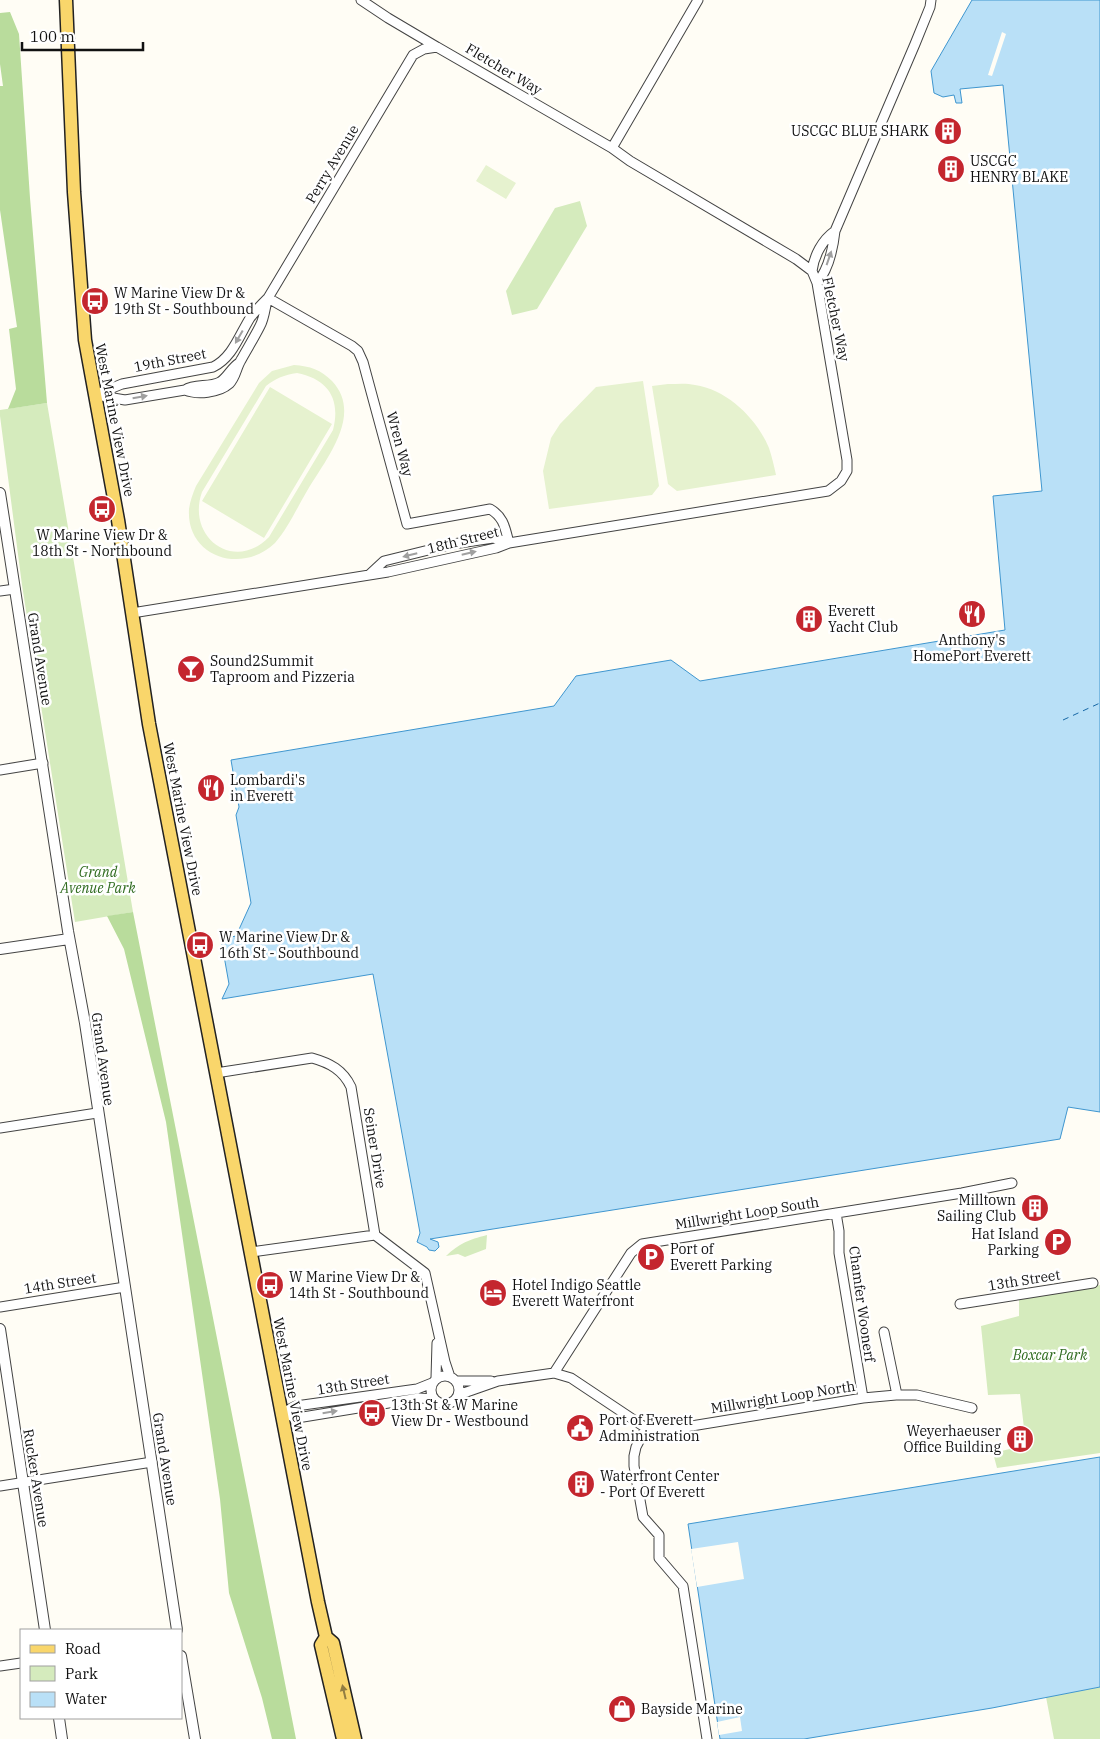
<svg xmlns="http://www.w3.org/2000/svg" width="1100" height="1739" font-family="'IBM Plex Serif',serif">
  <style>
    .green { fill: #d5ebbd }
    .forest { fill: #b9dc9c }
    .pitch { fill: #e6f2cf; fill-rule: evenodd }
    .water { fill: #b9e0f7; stroke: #3f96cf }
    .pier { fill: #fffdf5 }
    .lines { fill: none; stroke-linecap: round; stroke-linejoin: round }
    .ferry { stroke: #1768a6; stroke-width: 1; stroke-dasharray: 6 5; stroke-linecap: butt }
    .minor-casing { stroke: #444; stroke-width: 11 }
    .tertiary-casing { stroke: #444; stroke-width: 12 }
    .primary-casing { stroke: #222; stroke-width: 15 }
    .minor { stroke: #fff; stroke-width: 9 }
    .tertiary { stroke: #fff; stroke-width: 10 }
    .primary { stroke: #f9d66b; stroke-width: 12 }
    .oneway { fill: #a0a0a0 }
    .oneway2 { fill: #917d42 }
    .labels { text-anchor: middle; stroke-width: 5; stroke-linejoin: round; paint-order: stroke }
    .street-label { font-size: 14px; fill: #111; stroke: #fff }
    .poi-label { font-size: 14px; fill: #111; stroke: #fff; text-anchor: start }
    .park-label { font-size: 14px; font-style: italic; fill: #2f6b1f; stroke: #fff }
  </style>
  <rect width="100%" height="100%" fill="#fffdf5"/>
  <!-- green -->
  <path class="green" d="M580,201L587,226L537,309L512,315L506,291L555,208Z
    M47,403L133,912L75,922L22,585L0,416V410Z
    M487,1235L486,1249L465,1257L458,1254L446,1256C460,1243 468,1240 487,1235Z
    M1100,1285V1453L997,1468L993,1453L1026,1445L1020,1394L988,1395L981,1326L1019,1316V1298Z
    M1100,1687V1739H1054L1046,1697Z"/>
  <!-- forest -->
  <path class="forest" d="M10,12L19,34L30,198L47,403L8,409L16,389L9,329L17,327L0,210V86H3L0,64V13Z
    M133,912L296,1739H272L262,1698L229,1593L220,1499L166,1122L124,949L107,916Z"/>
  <!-- pitch -->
  <path class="pitch" d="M486,165L516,183L506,199L476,181Z
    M294,365C310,366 321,370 332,381C364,415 325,460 307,491C297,508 288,528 275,543C242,575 186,557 189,509C190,501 193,493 196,486L259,383L272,371ZM297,373C328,379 341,399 333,430L269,537C234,573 186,537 202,492L266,386C276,378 284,375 297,373Z
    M643,381L659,486L652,495L549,509L543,471L551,438L560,424L596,387Z
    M668,384C677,384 687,383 695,385C728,390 757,419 769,448C772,457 774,466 776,475L677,491L668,484L652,386Z
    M270,387L332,424L264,538L202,501Z"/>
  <!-- water -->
  <path class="water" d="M972,0H1100V1112L1068,1107L1060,1139L430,1239L438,1242L439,1247L435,1251L429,1250L427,1247L417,1242L420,1233L373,974L222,999L229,984L221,939L236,936L251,903L236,815L239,807L231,760L554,706L576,676L671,660L700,681L1005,630L993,496L1042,491L1003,85L960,89L962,103H956L954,95L943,97L934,93L931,71Z
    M1100,1457V1687L992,1708L804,1739H720L688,1524Z"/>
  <!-- pier -->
  <path class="pier" d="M1002,32L1006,34L992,76L988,75Z
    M738,1542L744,1579L697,1587L691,1549Z
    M740,1717L742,1731L719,1735L717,1722Z"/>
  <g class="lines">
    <!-- ferry -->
    <path class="ferry" d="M1063,720L1100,703"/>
    <!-- minor casing -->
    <g class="minor-casing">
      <path id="minor" d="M361,0L388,18L437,47
        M612,148L698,0
        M812,271C814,256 822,240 835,231
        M817,283C829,269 833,249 835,231L915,44L930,7L931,0
        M268,298L352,346L358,351L363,362L407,524L490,509C504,517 505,528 509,543
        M185,390C197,395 219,393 229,384C236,377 236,368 241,360C247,349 254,338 260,326C264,319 265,309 267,300
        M95,395L122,384L213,367C232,358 239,336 250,318C255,311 262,304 268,298L413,55L424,49L437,47L612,148L630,161L796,259L812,271L817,283L847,460V471L841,481L828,491L509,543L496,548L388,572L132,613
        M96,395L125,400L185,390C195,383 209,388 220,382C228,377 231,368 239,363
        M370,574L384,561L453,544L493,538L509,543
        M0,591L15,589
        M0,770L43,763
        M216,1073L312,1058C330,1063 343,1070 351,1087L375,1235L425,1273L445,1362L450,1377
        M0,1128L97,1113
        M836,1213L839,1231V1253L863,1398
        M251,1252L375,1235
        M960,1304L1093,1283
        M0,1307L125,1287
        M884,1332L897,1395
        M554,1373L631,1253L642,1244L962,1193L1012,1183
        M431 1390a14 14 0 1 1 28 0a14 14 0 1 1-28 0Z
        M436,1378L437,1343
        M456,1381H491
        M458,1395L498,1381L554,1373L571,1378L646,1428L667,1430L863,1398L896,1395H917L972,1408
        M282,1413L297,1418L419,1398L434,1399
        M282,1413L296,1406L417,1389L432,1383
        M646,1428L636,1447L634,1456V1466L643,1517L659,1535V1558L683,1586L707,1739
        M0,1486L152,1462
        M0,1666L21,1663"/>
    </g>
    <!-- tertiary casing -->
    <g class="tertiary-casing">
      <path id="tertiary" d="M0,493L68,931L85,1023L177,1630
        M0,949L69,939
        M0,1329L45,1630
        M181,1656L195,1739
        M59,1718L62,1739"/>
    </g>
    <!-- primary casing -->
    <g class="primary-casing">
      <path id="primary" d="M66,0L74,192L85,340L118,520L149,724L318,1602L326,1637L333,1643L355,1739
        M326,1637L321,1645L343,1739"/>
    </g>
    <!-- minor -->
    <use href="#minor" class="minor"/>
    <!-- tertiary -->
    <use href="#tertiary" class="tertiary"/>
    <!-- primary -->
    <use href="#primary" class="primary"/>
  </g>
  <!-- one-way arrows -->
  <defs><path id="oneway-solid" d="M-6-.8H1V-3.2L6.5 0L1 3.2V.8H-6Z" transform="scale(1.25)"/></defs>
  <g class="oneway">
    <use href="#oneway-solid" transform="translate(829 258) rotate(-71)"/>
    <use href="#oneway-solid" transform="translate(239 337) rotate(120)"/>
    <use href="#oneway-solid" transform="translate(140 397) rotate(-10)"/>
    <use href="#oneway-solid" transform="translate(469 553) rotate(-13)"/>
    <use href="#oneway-solid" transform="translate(410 555) rotate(166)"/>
    <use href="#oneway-solid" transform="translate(330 1412) rotate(-9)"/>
  </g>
  <use class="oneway2" href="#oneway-solid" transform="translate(344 1692) rotate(-103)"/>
  <!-- icons -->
  <defs>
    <g id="building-disc" transform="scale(1.4375)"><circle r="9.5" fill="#c4262e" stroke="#fff"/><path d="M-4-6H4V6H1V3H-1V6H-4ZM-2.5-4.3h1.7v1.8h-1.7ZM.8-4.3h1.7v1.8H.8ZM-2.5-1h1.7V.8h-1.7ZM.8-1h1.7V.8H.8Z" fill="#fff"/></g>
    <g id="bus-disc" transform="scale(1.4375)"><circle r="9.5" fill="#c4262e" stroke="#fff"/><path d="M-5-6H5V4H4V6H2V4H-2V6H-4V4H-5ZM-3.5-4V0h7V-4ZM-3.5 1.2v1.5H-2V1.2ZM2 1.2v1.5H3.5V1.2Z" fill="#fff"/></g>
    <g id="restaurant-disc" transform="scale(1.4375)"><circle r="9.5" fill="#c4262e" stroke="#fff"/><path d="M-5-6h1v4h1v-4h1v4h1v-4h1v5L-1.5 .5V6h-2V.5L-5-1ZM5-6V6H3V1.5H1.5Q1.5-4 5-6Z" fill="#fff"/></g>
    <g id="bar-disc" transform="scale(1.4375)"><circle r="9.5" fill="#c4262e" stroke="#fff"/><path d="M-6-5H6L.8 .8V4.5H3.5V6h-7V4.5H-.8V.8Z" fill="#fff"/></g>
    <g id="parking-disc" transform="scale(1.4375)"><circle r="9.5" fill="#c4262e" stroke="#fff"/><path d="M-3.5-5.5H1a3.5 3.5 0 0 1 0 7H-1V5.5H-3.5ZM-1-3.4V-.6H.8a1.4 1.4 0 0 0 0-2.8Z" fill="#fff"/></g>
    <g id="hotel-disc" transform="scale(1.4375)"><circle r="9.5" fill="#c4262e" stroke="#fff"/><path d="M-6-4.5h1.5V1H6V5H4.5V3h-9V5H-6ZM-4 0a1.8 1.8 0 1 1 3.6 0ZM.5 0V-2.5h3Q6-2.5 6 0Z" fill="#fff"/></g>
    <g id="civic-disc" transform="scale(1.4375)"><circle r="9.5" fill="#c4262e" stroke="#fff"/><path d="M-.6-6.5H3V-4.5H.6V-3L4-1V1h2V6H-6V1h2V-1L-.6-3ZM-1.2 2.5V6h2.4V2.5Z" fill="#fff"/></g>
    <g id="shop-disc" transform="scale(1.4375)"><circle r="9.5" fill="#c4262e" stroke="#fff"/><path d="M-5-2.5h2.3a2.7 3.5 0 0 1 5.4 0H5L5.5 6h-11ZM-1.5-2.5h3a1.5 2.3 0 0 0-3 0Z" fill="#fff"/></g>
  </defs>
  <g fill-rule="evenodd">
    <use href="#building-disc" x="948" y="131"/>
    <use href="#building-disc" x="951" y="169"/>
    <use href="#bus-disc" x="95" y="301"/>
    <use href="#bus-disc" x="102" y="509"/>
    <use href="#restaurant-disc" x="972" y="614"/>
    <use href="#building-disc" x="809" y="619"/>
    <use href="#bar-disc" x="191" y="669"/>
    <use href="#restaurant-disc" x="211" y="788"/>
    <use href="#bus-disc" x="200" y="945"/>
    <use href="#building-disc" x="1035" y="1208"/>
    <use href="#parking-disc" x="1058" y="1242"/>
    <use href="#parking-disc" x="651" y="1257"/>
    <use href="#bus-disc" x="270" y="1285"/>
    <use href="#hotel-disc" x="493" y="1293"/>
    <use href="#bus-disc" x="372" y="1413"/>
    <use href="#civic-disc" x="580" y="1428"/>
    <use href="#building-disc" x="1020" y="1439"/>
    <use href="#building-disc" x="581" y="1484"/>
    <use href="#shop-disc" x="622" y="1709"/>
  </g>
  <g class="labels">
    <!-- street labels -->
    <g class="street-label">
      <text transform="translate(504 69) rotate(31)" y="5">Fletcher Way</text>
      <text transform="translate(332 164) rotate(-59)" y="5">Perry Avenue</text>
      <text transform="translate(836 319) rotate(78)" y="5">Fletcher Way</text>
      <text transform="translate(170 360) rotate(-11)" y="5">19th Street</text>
      <text transform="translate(115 420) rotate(79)" y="5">West Marine View Drive</text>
      <text transform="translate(400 444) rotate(75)" y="5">Wren Way</text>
      <text transform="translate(463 540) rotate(-14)" y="5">18th Street</text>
      <text transform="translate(40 659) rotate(81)" y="5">Grand Avenue</text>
      <text transform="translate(183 819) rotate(79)" y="5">West Marine View Drive</text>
      <text transform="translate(103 1059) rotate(82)" y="5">Grand Avenue</text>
      <text transform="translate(375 1148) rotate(81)" y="5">Seiner Drive</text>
      <text transform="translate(747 1213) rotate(-9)" y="5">Millwright Loop South</text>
      <text transform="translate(1024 1280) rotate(-9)" y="5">13th Street</text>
      <text transform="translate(60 1283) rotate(-9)" y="5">14th Street</text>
      <text transform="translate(862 1304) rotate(82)" y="5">Chamfer Woonerf</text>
      <text transform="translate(353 1384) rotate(-9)" y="5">13th Street</text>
      <text transform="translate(293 1394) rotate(79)" y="5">West Marine View Drive</text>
      <text transform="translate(783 1397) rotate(-9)" y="5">Millwright Loop North</text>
      <text transform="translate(165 1459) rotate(81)" y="5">Grand Avenue</text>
      <text transform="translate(36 1478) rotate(81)" y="5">Rucker Avenue</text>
    </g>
    <!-- poi labels -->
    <g class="poi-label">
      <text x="929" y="136" text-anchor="end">USCGC BLUE SHARK</text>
      <text x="970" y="166">USCGC<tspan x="970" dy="16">HENRY BLAKE</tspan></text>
      <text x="114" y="298">W Marine View Dr &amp;<tspan x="114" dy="16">19th St - Southbound</tspan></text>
      <text x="102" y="540" text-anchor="middle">W Marine View Dr &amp;<tspan x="102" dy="16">18th St - Northbound</tspan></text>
      <text x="828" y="616">Everett<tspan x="828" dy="16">Yacht Club</tspan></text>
      <text x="972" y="645" text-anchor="middle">Anthony's<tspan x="972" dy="16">HomePort Everett</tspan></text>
      <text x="210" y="666">Sound2Summit<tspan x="210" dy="16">Taproom and Pizzeria</tspan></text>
      <text x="230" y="785">Lombardi's<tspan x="230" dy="16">in Everett</tspan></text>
      <text x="219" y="942">W Marine View Dr &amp;<tspan x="219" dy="16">16th St - Southbound</tspan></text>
      <text x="1016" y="1205" text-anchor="end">Milltown<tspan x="1016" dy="16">Sailing Club</tspan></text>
      <text x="1039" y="1239" text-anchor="end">Hat Island<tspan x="1039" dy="16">Parking</tspan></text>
      <text x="670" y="1254">Port of<tspan x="670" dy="16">Everett Parking</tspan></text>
      <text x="289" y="1282">W Marine View Dr &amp;<tspan x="289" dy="16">14th St - Southbound</tspan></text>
      <text x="512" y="1290">Hotel Indigo Seattle<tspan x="512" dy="16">Everett Waterfront</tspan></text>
      <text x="391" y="1410">13th St &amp; W Marine<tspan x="391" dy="16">View Dr - Westbound</tspan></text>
      <text x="599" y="1425">Port of Everett<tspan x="599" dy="16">Administration</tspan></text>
      <text x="1001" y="1436" text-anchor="end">Weyerhaeuser<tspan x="1001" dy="16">Office Building</tspan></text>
      <text x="600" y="1481">Waterfront Center<tspan x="600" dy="16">- Port Of Everett</tspan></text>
      <text x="641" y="1714">Bayside Marine</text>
    </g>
    <!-- park labels -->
    <g class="park-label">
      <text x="98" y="877">Grand<tspan x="98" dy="16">Avenue Park</tspan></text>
      <text x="1050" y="1360">Boxcar Park</text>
    </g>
  </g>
  <!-- legend -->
  <rect x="20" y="1629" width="162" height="90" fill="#ffffff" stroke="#a0a0a0"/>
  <rect x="30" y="1645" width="25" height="8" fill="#f9d66b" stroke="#a0a0a0"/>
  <text x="65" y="1654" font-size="15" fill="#111111">Road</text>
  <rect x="30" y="1666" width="25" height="15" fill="#d5ebbd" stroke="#a0a0a0"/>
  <text x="65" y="1679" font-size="15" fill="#111111">Park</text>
  <rect x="30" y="1692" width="25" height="15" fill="#b9e0f7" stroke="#a0a0a0"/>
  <text x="65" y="1704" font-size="15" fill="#111111">Water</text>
  <!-- scale -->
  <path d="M22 42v8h121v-8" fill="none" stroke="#111111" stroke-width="2.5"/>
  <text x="30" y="42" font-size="15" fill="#111111" stroke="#ffffff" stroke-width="4" paint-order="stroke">100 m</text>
</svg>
